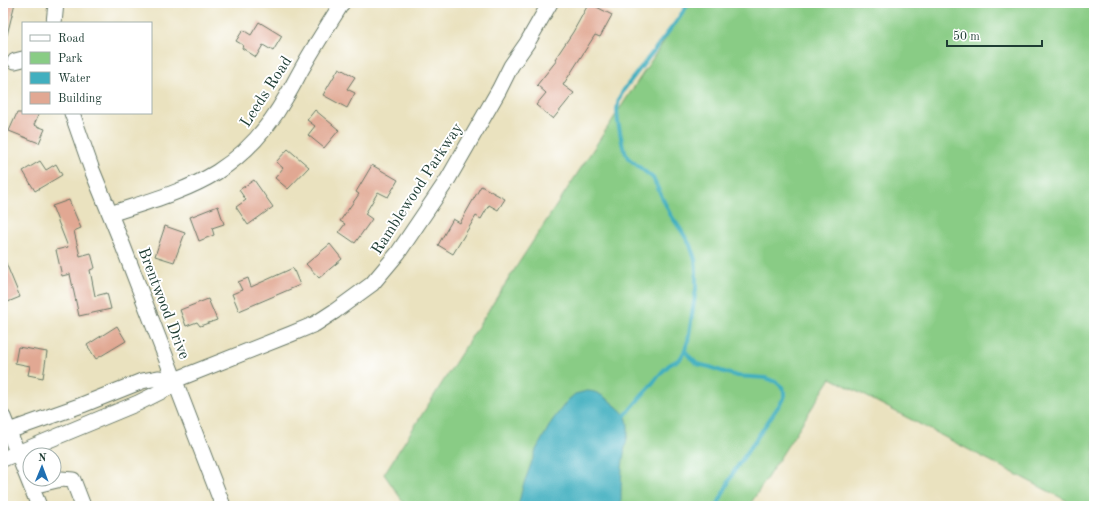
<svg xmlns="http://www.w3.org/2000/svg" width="1097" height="509" font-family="'Old Standard TT',serif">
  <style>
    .green { fill: #89cc85; stroke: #54845c }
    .water { fill: #41afbf; stroke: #30767a }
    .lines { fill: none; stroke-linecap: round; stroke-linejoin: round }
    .stream { stroke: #41afbf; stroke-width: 4 }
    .building { fill: #e1a893 }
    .minor-casing { stroke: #667765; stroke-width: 17 }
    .minor { stroke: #fff; stroke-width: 15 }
    .labels { text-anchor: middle; stroke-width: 4; stroke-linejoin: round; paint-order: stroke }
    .street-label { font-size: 16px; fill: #1f3d34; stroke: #fff }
  </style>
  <rect width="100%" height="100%" fill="#fff"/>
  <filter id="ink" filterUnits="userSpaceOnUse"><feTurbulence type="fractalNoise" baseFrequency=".025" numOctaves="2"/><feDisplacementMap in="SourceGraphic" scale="8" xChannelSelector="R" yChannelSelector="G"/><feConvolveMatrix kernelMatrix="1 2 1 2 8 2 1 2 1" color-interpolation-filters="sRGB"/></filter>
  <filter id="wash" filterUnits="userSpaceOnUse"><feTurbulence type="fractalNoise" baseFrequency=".012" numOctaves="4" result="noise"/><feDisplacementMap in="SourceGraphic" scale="16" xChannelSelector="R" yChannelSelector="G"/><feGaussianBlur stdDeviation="0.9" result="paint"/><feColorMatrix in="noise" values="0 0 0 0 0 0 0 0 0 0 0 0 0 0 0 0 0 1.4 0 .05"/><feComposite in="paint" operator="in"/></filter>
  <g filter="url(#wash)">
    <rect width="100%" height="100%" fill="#eae2bf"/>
    <!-- green -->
    <path class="green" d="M689,3H1094V506H1077L831,378L749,506H406L384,474L520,261Z"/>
    <!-- water -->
    <path class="water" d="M587,391C599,391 607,399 616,406C619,409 623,412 625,415C627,418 628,423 628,427C629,436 625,444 624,454C621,471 621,488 621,506H518L523,486L536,450L552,421L567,401L575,394Z"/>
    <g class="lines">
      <!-- stream -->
      <path class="stream" d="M685,350L688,355L697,364L710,367L721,371L737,376L766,378L776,382L782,387L784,391V398L733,473L717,506
        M622,419L662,372L669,365L680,359L684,352L688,341L696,289V269L695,259L690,245L681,230L670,214L653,178L628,158L623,147L618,122L617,110L619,98L625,88L676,22L689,3"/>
    </g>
    <g id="blocks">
      <!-- building -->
      <path class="building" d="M3,3H15L7,35L3,34Z
        M589,3L612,15L600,37L595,35L563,85L574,93L553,119L536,105L546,93L537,85L557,60L555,59L573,32Z
        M259,22L282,36L273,51L263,45L256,57L242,48L243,45L236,41L243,30L251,35Z
        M339,68L355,77L347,89L355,93L347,108L323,95Z
        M315,110L339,130L324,148L308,135L315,126L307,120Z
        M17,113H39L34,125L45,129L39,143L9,131Z
        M288,149L309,167L288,189L275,178L283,168L276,162Z
        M40,161L46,170L56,164L62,175L35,191L23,171Z
        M372,165L398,180L388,197L378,192L365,214L372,219L355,243L339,232L345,224L340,221L359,194L356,192Z
        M254,180L273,207L248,225L236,207L246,200L239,190Z
        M481,186L505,199L498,210L489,205L481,219L476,216L453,254L438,245L453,219L460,223Z
        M69,200L81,228L74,231L80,256L91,253L95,268L90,270L95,296L107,293L111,309L79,316L70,274L62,276L56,250L68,247L52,206Z
        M218,206L224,224L212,228L214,235L199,241L190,217Z
        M165,226L185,233L174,262L155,256Z
        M330,244L342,259L319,278L306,264Z
        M3,256L20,297L3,304Z
        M293,268L300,285L239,311L232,294L242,290L238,282L248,278L251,287Z
        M208,299L217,320L200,326L197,322L186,326L180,310Z
        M117,326L126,341L96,359L87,345Z
        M18,347L47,352L43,378L28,375L30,366L15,363Z"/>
    </g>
  </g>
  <g filter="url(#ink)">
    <use href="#blocks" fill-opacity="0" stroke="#667765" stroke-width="1"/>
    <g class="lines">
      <!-- minor casing -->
      <g class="minor-casing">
        <path id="minor" d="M54,23L56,3
          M15,61L23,59
          M72,113L92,170L123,246L223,506
          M110,214C146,202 185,192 217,172C247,153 269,127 286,97C293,86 298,75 304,65C316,44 329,24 342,3
          M3,417L39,506
          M3,433L82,405L142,381L158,378L175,380
          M3,459L138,403L168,388L175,380L291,334L315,324L335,311L372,284L398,253L448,179L499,90L511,66L527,43L550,3
          M32,486L61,479L73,480L83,506"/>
      </g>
      <!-- minor -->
      <use href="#minor" class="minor"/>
    </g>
  </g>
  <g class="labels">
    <!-- street labels -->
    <g class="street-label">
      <text transform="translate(265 91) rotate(-57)" y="6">Leeds Road</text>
      <text transform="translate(416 188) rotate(-57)" y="6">Ramblewood Parkway</text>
      <text transform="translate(165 303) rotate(69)" y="6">Brentwood Drive</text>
    </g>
  </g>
  <!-- margin -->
  <rect width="1097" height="509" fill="none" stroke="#fff" stroke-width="16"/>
  <!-- legend -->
  <rect x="22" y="22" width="130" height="92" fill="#ffffff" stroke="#a5b1ae"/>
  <rect x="30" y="35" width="20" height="6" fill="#ffffff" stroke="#a5b1ae"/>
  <text x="58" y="42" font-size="12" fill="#1f3d34">Road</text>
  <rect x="30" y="52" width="20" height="12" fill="#89cc85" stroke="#a5b1ae"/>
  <text x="58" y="62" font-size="12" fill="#1f3d34">Park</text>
  <rect x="30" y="72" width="20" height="12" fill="#41afbf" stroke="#a5b1ae"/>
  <text x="58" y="82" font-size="12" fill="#1f3d34">Water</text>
  <rect x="30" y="92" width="20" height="12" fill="#e1a893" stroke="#a5b1ae"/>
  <text x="58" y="102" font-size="12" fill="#1f3d34">Building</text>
  <!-- north arrow -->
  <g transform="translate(42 467) rotate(1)"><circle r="19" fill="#ffffff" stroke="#a5b1ae"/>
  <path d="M0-3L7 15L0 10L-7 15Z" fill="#1f6fb2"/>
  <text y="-6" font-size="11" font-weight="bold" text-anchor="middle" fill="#1f3d34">N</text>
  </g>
  <!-- scale -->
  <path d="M947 40v6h95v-6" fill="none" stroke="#1f3d34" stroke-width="2"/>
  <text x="953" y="40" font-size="12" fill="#1f3d34" stroke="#ffffff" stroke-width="3" paint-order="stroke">50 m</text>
</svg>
